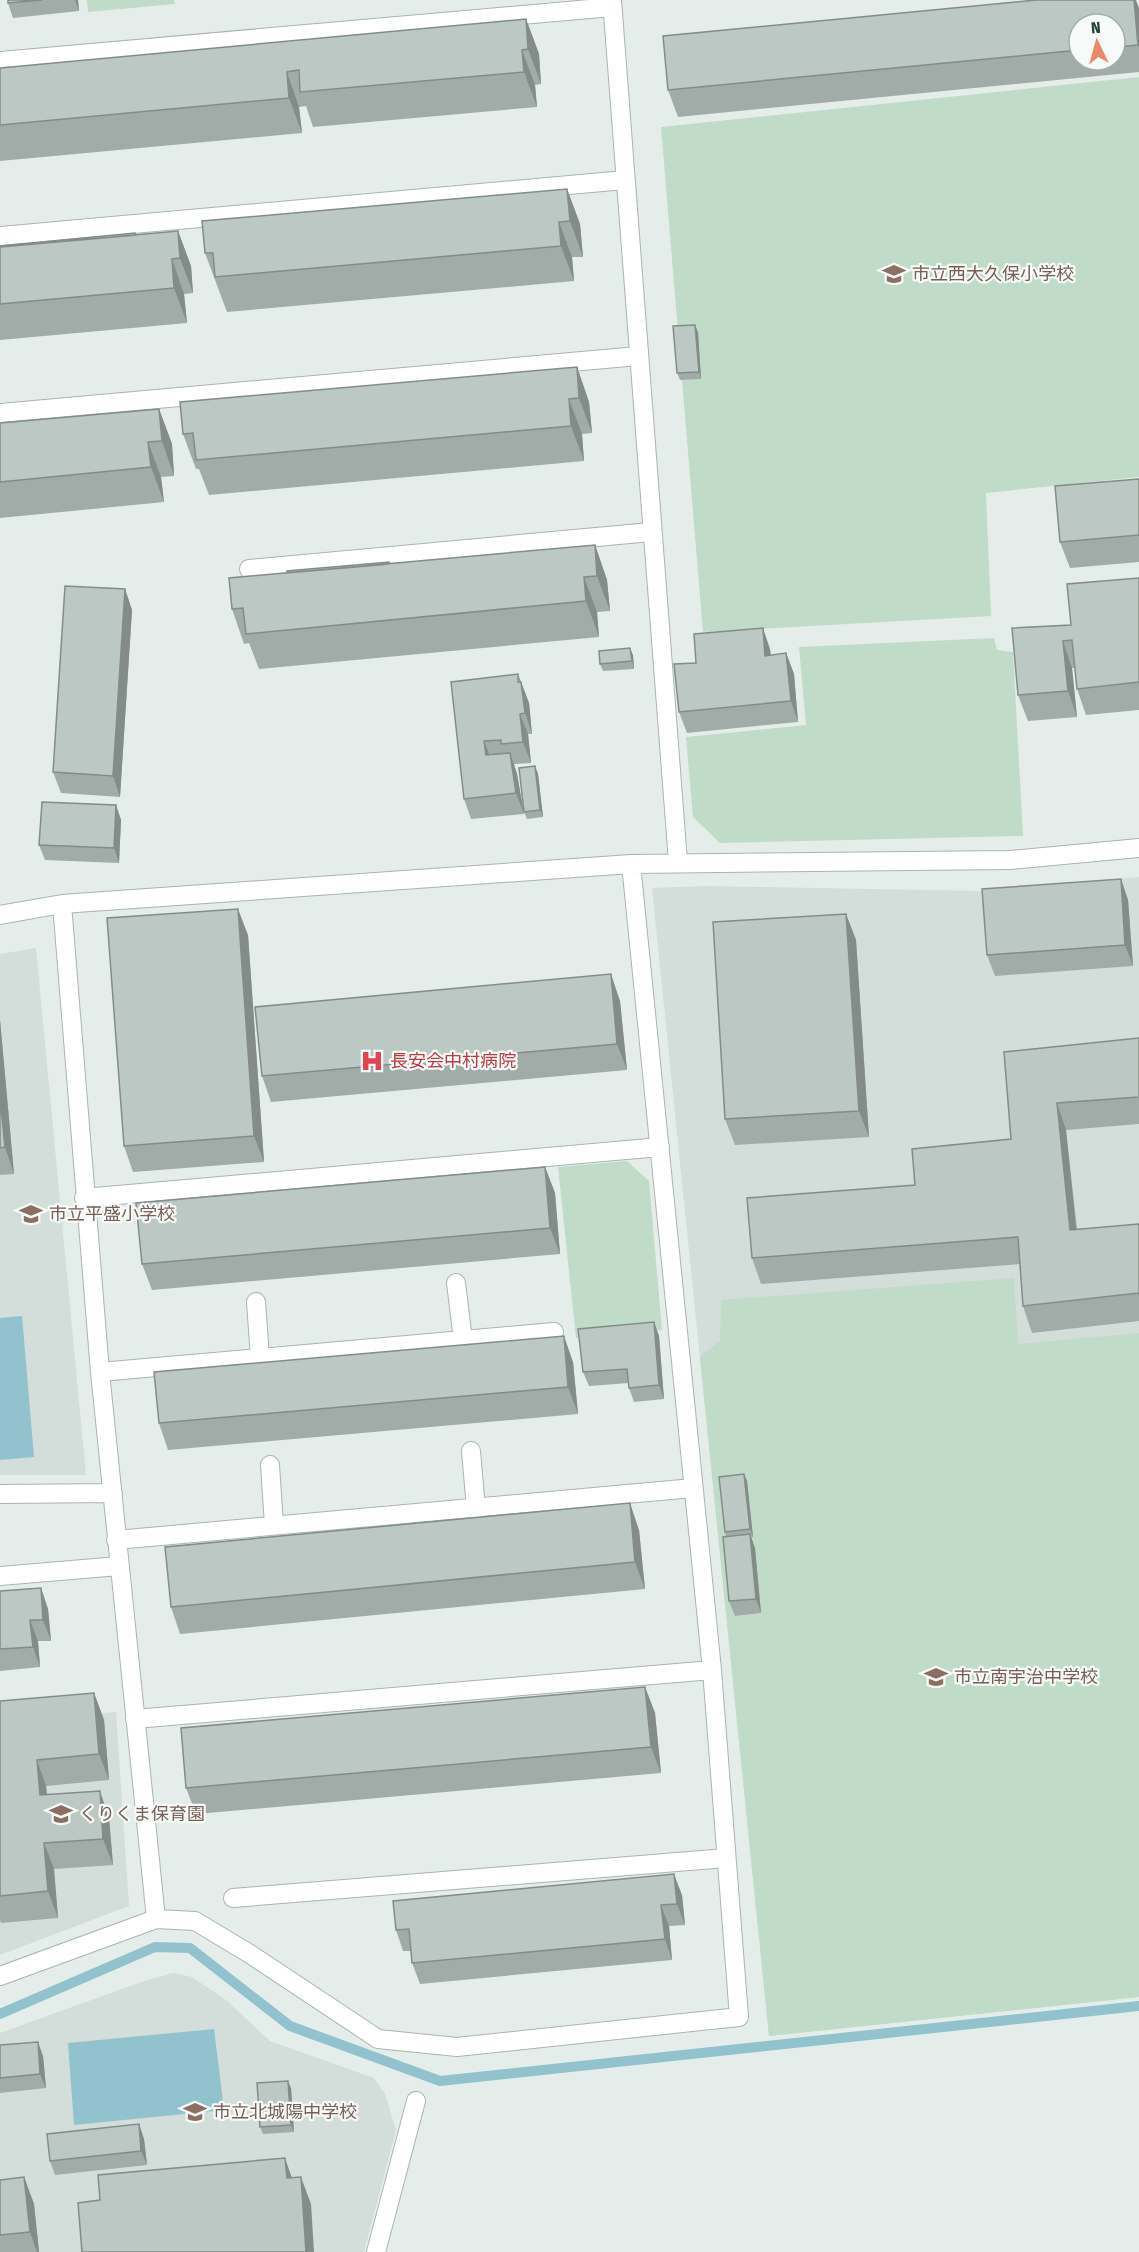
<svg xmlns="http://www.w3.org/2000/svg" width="1139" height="2252" font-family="'Fira Sans Condensed','Noto Sans JP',sans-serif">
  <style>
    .built { fill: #d3ddd9 }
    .green { fill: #c0dcc8 }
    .water { fill: #92c2cd }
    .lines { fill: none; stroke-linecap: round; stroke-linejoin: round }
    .stream { stroke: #92c2cd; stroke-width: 10 }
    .minor-casing { stroke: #a8b5b1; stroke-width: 20 }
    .minor { stroke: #fff; stroke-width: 18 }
    .wall { fill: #a1aca8; fill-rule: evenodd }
    .shaded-wall { fill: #838c88 }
    .building { fill: #bbc8c3; stroke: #838c88; stroke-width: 1.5 }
    .labels { text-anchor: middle; stroke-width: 4.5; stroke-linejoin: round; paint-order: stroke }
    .education-label { font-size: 18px; fill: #785e54; stroke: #f6faf8; text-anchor: start }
    .health-label { font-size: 18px; fill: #be3a42; stroke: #f6faf8; text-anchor: start }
  </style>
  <rect width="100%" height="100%" fill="#e5edea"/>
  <!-- built -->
  <path class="built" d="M1139,877V1997L769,2036L652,888L706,886L983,891Z
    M36,948L86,1475H0V954Z
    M116,1712L129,1906L0,1955V1723Z
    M173,1973L192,1977L226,2000L270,2041L374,2078L385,2094L396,2130L364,2252H0V2033L144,1981Z"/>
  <!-- green -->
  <path class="green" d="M87,0H174L175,4L88,12Z
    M1139,77V477L986,493L991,616L703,632L661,127Z
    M994,638L997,650L1013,652L1023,836L720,843L693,817L686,737L806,725L799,647Z
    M627,1161L649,1181L662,1330L576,1338L558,1167Z
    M1014,1278L1018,1344L1139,1333V1997L769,2036L700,1357L720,1341L721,1300Z"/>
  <!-- water -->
  <path class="water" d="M22,1316L34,1457L0,1460V1318Z
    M214,2029L224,2110L74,2125L68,2043Z"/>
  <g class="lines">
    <!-- stream -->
    <path class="stream" d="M0,2014L155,1947L190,1948L290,2026L440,2081L1139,2006"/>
    <!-- minor casing -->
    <g class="minor-casing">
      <path id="minor" d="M612,0L678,862
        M0,61L612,7
        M0,236L625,180
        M0,413L638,356
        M249,569L651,532
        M62,904L100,1372L156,1919
        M0,915L62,904L631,864L1010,860L1139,848
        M84,1198L660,1147
        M456,1283L463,1340
        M256,1302L260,1358
        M100,1372L554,1332
        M471,1451L476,1509
        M270,1465L274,1525
        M0,1494L113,1493
        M116,1540L693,1488
        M0,1576L119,1566
        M135,1719L712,1670
        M233,1898L726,1858
        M0,1976L156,1919L195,1921L250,1954L378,2039L457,2047L739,2017L712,1670L631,864
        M376,2252L416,2101"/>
    </g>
    <!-- minor -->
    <use href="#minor" class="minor"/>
  </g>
  <!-- wall -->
  <path class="wall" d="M8,0H78L79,11L13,18L8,3Z
    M1139,8V72L678,117L668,90ZM1079,24H1115V60H1079Z
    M526,19L539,54L541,84L535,85L537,107L313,127L306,106L299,107L302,133L0,161V68Z
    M567,189L580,224L583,257H572L574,281L227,312L205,253Z
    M178,231L191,266L193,293L184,294L187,323L0,340V247Z
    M698,332L701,379L680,380L677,373Z
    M577,367L589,402L592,433L582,434L584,461L209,495L199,469H196L183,434Z
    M159,409L172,444L174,476L161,477L164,502L0,518V423Z
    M1139,479V562L1070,568L1060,542Z
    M595,545L607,580L610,611L597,612L599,637L259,669L249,643L244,644L232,609L389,564Z
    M1139,578V710L1086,715L1077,689L1075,668H1072L1077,717L1028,721L1018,695L1071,625Z
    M125,589L132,610L120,797L61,793L53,772Z
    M770,649L771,655L786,653L794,674L798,722L687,733L679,712Z
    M633,655L634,669L603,671L600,664Z
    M451,682H521L529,703L532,734H528L531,763L514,764L517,774L524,814L471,819L464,799Z
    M535,766L538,774L543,817L527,819L524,812Z
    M116,805L121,820L119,863L45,860L39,845Z
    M1121,879L1128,900L1133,966L995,976L987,955Z
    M846,914L856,940L869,1137L735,1145L725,1119Z
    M248,935L264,1162L133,1172L124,1146Z
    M620,1001L627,1070L271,1102L262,1076Z
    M0,1020L14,1174L0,1175Z
    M1139,1038V1124L1066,1130L1077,1229L1139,1224V1321L1032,1333L1023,1306L1020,1264L761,1284L752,1258L915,1185L1011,1139Z
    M545,1167L555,1193L560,1254L152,1290L142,1264Z
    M654,1322L659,1336L664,1399L634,1402L629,1388V1383L589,1386L583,1372Z
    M573,1362L578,1414L168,1450L159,1423Z
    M744,1474L747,1481L753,1537H751L755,1548L761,1613L735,1616L729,1601L726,1536L725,1532Z
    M639,1530L645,1589L180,1634L171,1607Z
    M41,1588L48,1609L51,1641H38L40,1667L0,1671V1591Z
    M645,1687L655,1713L661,1773L196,1814L186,1788Z
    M94,1693L104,1720L109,1780L46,1786L47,1795L109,1818L113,1865L54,1869L58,1918L1,1923L0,1920V1701Z
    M682,1895L685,1925L669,1926L672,1960L420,1984L412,1963L411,1951H403L396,1930Z
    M0,2045L43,2056L46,2088L0,2093Z
    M291,2088L294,2132L263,2134L260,2127Z
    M139,2124L144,2139L147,2165L55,2175L50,2161Z
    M24,2177L34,2204L39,2252H0V2180Z"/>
  <!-- shaded-wall -->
  <path class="shaded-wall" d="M75,0H78L79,11Z
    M1134,0H1136L1139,8V48Z
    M526,19L539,54L541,84L528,49Z
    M522,50L535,85L537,107L524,72Z
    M287,72L299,107L302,133L289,98Z
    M567,189L580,224L583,257L570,221Z
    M559,222L572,257L574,281L561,246Z
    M178,231L191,266L193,293L180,258Z
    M172,259L184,294L187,323L174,288Z
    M695,325L698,332L701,379L699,372Z
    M577,367L589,402L592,433L579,398Z
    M569,399L582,434L584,461L571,426Z
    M159,409L172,444L174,476L162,441Z
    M148,442L161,477L164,502L151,467Z
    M595,545L607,580L610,611L597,576Z
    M584,577L597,612L599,637L586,601Z
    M125,589L132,610L120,797L113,776Z
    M763,628L770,649L772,677L765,656Z
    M1063,641L1072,668L1077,717L1068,691Z
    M630,648L633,655L634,669L632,661Z
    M786,653L794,674L798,722L791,701Z
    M518,674L529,703L532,734L525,713Z
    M520,714L528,734L531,763L523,742Z
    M484,741L492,762L486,755Z
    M510,753L517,774L524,814L516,793Z
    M535,766L538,774L543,817L540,810Z
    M116,805L121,820L119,863L114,848Z
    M1121,879L1128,900L1133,966L1125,945Z
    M238,909L248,935L264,1162L254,1136Z
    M846,914L856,940L869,1137L859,1111Z
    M611,974L620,1001L627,1070L617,1044Z
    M0,1020L14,1174L5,1147L0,1097Z
    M1057,1103L1066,1130L1079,1256L1070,1230Z
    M545,1167L555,1193L560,1254L550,1228Z
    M654,1322L659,1336L664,1399L659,1385Z
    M564,1336L573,1362L578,1414L568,1387Z
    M744,1474L747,1481L753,1537L750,1529Z
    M630,1503L639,1530L645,1589L635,1562Z
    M750,1534L755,1548L761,1613L756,1599Z
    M41,1588L48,1609L51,1641L43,1620Z
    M30,1620L38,1641L40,1667L33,1647Z
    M645,1687L655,1713L661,1773L651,1747Z
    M94,1693L104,1720L109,1780L99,1754Z
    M37,1760L46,1786L50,1822L40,1795Z
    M100,1791L109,1818L113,1865L103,1839Z
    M44,1843L54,1869L58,1918L48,1891Z
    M674,1874L682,1895L685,1925L677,1904Z
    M661,1905L669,1926L672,1960L665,1939Z
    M38,2042L43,2056L46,2088L40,2074Z
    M288,2081L291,2088L294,2132L291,2125Z
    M139,2124L144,2139L147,2165L141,2151Z
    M285,2158L294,2184L287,2178Z
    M24,2177L34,2204L39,2252H37L30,2232Z
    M301,2177L311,2204L314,2252H306Z"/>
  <!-- building -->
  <path class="building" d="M8,0H42L8,3Z
    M1036,0H1134L1138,45L1115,47V24H1079V50L668,90L663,36Z
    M526,19L528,49L522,50L524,72L300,92L299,70L287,72L289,98L0,125V68Z
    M567,189L570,221L559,222L561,246L215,277L213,253H205L202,221Z
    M178,231L180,258L172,259L174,288L0,304V247Z
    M135,233L136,235L1,247V246Z
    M695,325L699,372L677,373L673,326Z
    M577,367L579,398L569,399L571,426L196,460L193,433L183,434L180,402Z
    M159,409L162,441L148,442L151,467L0,482V423Z
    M1139,479V535L1060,542L1055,486Z
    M595,545L597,576L584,577L586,601L246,634L243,608L232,609L229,578Z
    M389,562V564L287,573V571Z
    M1139,578V682L1077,689L1072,640L1063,641L1068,691L1018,695L1012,628L1071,625L1067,584Z
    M65,586L125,589L113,776L53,772Z
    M763,628L765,656L786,653L791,701L679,712L674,664L696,663L694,634Z
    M630,648L632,661L600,664L599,651Z
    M518,674V682H521L525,713L520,714L523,742L501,744V740L484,741L486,755L510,753L516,793L464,799L451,682Z
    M535,766L540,810L524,812L519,768Z
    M42,802L116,805L114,848L39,845Z
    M1121,879L1125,945L987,955L982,889Z
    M238,909L254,1136L124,1146L107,918Z
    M846,914L859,1111L725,1119L713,922Z
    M611,974L617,1044L262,1076L255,1007Z
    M1139,1038V1097L1057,1103L1070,1230L1139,1224V1293L1023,1306L1018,1237L752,1258L747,1198L915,1185L912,1149L1011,1139L1004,1052Z
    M0,1097L5,1147L0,1148Z
    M545,1167L550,1228L142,1264L136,1203Z
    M654,1322L659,1385L629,1388L627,1369L583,1372L578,1329Z
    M564,1336L568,1387L159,1423L154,1372Z
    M744,1474L750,1529L725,1532L719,1477Z
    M630,1503L635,1562L171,1607L165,1547Z
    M750,1534L756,1599L729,1601L723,1537Z
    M41,1588L43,1620H30L33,1647L0,1649V1591Z
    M645,1687L651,1747L186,1788L181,1728Z
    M94,1693L99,1754L37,1760L40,1795L100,1791L103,1839L44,1843L48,1891L0,1896V1701Z
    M674,1874L677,1904L661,1905L665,1939L412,1963L409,1929L396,1930L393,1901Z
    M38,2042L40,2074L0,2078V2045Z
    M288,2081L291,2125L260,2127L257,2083Z
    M139,2124L141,2151L50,2161L47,2134Z
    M285,2158L287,2178L301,2177L306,2252H82L78,2203L100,2200L98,2175Z
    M24,2177L30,2232L0,2235V2180Z"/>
  <!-- icons -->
  <defs>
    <g id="school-bare" transform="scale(1.8)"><path d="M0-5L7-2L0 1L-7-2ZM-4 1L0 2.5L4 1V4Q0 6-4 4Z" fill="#8d6e63" stroke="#f6faf8" stroke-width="2.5" paint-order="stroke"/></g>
    <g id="hospital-bare" transform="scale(1.8)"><path d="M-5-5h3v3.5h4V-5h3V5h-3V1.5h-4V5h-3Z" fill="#e0444e" stroke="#f6faf8" stroke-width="2.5" paint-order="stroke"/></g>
  </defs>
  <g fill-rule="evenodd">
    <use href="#school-bare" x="894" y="274"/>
    <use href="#hospital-bare" x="372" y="1061"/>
    <use href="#school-bare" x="31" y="1214"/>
    <use href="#school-bare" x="936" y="1677"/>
    <use href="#school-bare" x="61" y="1814"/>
    <use href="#school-bare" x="195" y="2112"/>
  </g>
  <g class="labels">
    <!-- education labels -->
    <g class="education-label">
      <text x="912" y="280">市立西大久保小学校</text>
      <text x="49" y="1220">市立平盛小学校</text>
      <text x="954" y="1683">市立南宇治中学校</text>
      <text x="79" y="1820">くりくま保育園</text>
      <text x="213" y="2118">市立北城陽中学校</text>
    </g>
    <!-- health labels -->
    <g class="health-label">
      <text x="390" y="1067">長安会中村病院</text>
    </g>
  </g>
  <!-- north arrow -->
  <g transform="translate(1097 42) rotate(355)"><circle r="28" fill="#f6faf8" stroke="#a3afab" stroke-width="1.5"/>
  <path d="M0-4.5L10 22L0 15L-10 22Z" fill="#e68c6a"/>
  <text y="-9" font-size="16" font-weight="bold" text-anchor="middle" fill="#263e38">N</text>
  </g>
</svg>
